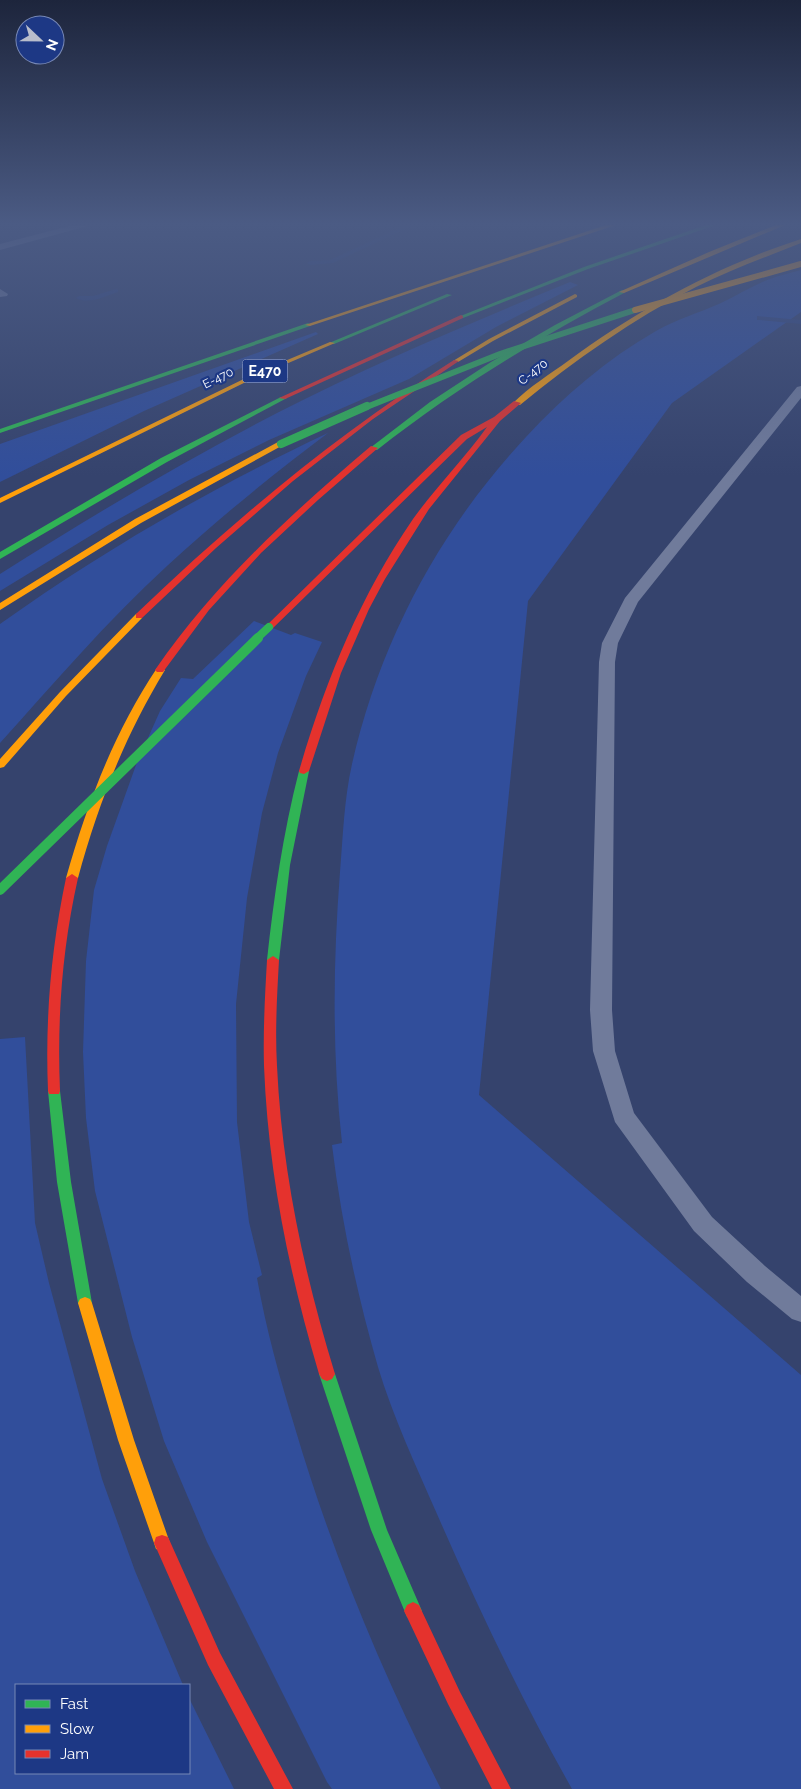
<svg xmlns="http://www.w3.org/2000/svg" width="801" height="1789" font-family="Raleway,sans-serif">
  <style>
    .green { fill: #314e9b }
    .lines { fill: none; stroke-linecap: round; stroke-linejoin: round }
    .stream { fill: #32467e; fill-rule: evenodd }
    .lane { fill: #707b9b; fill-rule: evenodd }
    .fast { fill: #30b455; fill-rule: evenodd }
    .slow { fill: #ff9f0a; fill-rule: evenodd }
    .jam { fill: #e5322d; fill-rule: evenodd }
    .fast-bridge-far2 { stroke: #30b455; stroke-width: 6 }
    .fast-bridge-far1 { stroke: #30b455; stroke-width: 8 }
    .fast-bridge { stroke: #30b455; stroke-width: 10 }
    .slow-bridge { stroke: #ff9f0a; stroke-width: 6 }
    .labels { text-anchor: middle; stroke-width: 4.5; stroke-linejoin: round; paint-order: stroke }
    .far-street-label { font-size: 12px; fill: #fff; stroke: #1d3885 }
    .shield { fill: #1d3885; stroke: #bbc3da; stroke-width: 1 }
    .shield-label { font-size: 14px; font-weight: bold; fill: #fff }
  </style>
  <rect width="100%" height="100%" fill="#35436d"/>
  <!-- green -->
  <path class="green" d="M801,270V312L672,403L528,601L479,1095L801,1375V1789H572C522,1700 478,1608 437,1514C416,1466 393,1417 378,1367C357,1294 341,1220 332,1145L342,1143C332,1053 333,963 340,872C343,836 344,800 352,764C380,641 440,529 526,437C564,396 607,359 656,331C677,319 699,313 721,303C737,296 753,285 770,279C780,275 791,273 801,270Z
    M570,282L578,285L496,327L409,379L269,440L189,480L108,525L0,591V574C90,517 182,462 277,413C372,364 471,323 570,282Z
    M316,332L318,334L144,411L0,482V444Z
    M328,433C272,475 218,519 167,566C107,621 54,683 0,743V624C104,550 213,487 328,433Z
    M254,621L291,635L295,633L322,642L306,676L278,753L262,813L247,898L236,1004L237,1122L249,1222L262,1275L257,1278C266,1329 280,1379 295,1428C332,1553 382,1673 441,1789H332L327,1782L207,1542L164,1441L132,1337L95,1191L86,1118L83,1052L86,961L94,890L107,846L136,765L160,711L181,678L193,679Z
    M25,1037L35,1223L49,1283L102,1479L135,1571L183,1685H16V1773H189V1698L234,1789H0V1039Z"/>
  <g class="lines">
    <!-- stream -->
    <path class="stream" d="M405,225H414L333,263L310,265L307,263L310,261L330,260Z
      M116,289L118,290V292C106,296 88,305 76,298L79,296H93Z
      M757,316L801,320V324L760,320H757Z"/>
    <!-- lane -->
    <path class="lane" d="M73,225H91L0,250V244Z
      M0,289L8,294L7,296L0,297Z
      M801,386V398L638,602L618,643L615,662L612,1010L615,1051L634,1113L712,1217L765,1266L801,1296V1322L792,1319L747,1282L694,1231L615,1122L593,1051L590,1010L599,662L602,643L625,598L797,387Z"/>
    <!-- fast -->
    <path class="fast" d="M706,225H716L588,269L463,318L458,317L584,267Z
      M622,290L625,292L624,293C537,339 454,389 377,450L370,448L430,402L491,362L555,325Z
      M447,294L452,295L334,344L329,343Z
      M308,323L311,325L310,326L0,433V429Z
      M281,397L287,398L167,462L0,559V552L161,458Z
      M304,768L309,771L290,865L279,960L273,964L267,960C274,896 283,833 299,771Z
      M54,1086L59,1088L60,1091L71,1182L92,1303L90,1307L85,1309L80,1307L78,1303L57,1182L48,1091L49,1088Z
      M327,1367L332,1369L335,1374L387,1530L422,1611L419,1617L413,1620L407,1617L371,1530L319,1374L322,1369Z"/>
    <!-- slow -->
    <path class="slow" d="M606,225H616L310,326L305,325Z
      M776,225H785L624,293L619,292L709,252Z
      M801,239V243C766,257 730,270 696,287C633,319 575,360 520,405L513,403C529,387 550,374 568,361C639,309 717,266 801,239Z
      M575,294L577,295V297L493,341L458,362L453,361L489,339Z
      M330,342L335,343L258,376L0,503V498L254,374Z
      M278,442L285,444L141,523L0,610V603L135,519Z
      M139,613L142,614V618L66,696L4,767L0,768V759L60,692L136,614Z
      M160,667L165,670C125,736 98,804 78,878L72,882L68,880L66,878C87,804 114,732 157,668Z
      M85,1297L90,1299L92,1303L134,1440L170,1543L168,1549L162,1551L156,1549L154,1543L118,1440L78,1303L80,1299Z"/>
    <!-- jam -->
    <path class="jam" d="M461,315L463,316V318L285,399L279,398Z
      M454,360L459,361L373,419L293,481L216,548L142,618H136V614C235,519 337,434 454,360Z
      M514,401L521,403L500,421L429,509L385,579L369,609L341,673L309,771L304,774L300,773L299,771C325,682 360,596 413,519C436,487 464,459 487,427L467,439L272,629H266L265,627L461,435L494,417Z
      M371,446L378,448L318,500L261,553L209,610L163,672H157L155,670C215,583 291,514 371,446Z
      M72,874L78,878C62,949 57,1019 60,1091L59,1094H49L48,1091C45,1019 51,949 66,878Z
      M273,956L279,960C277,995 275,1031 277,1066C282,1172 304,1273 335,1374L332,1379L327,1381L322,1379L319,1374C289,1273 268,1171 264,1066C263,1031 265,995 267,960Z
      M162,1535L168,1537L220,1653L293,1789H274L208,1665L154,1543L156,1537Z
      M413,1602L419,1605L460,1692L511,1789H492L448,1704L407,1617L404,1611L407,1605Z"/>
    <!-- fast-bridge-far2 -->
    <path class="fast-bridge-far2" d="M364,408L500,354L635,310"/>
    <!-- fast-bridge-far1 -->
    <path class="fast-bridge-far1" d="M281,444L367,406
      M256,639L269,627"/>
    <!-- fast-bridge -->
    <path class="fast-bridge" d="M0,890L258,638"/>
    <!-- slow-bridge -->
    <path class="slow-bridge" d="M635,310L801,264"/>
  </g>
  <!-- sky -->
  <linearGradient id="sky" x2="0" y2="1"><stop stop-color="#1d253c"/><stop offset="0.47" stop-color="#4b5b84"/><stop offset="1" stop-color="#4b5b84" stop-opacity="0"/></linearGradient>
  <rect width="801" height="476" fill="url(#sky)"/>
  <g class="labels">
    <!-- far-street labels -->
    <g class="far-street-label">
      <text transform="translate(533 372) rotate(-38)" y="4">C-470</text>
      <text transform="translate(218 378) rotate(-26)" y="4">E-470</text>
    </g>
    <!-- shield labels -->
    <rect class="shield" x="242.5" y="359.5" width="45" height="23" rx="4"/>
    <g class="shield-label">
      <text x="265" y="376">E470</text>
    </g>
  </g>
  <!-- legend -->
  <rect x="15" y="1684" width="175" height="90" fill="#1d3885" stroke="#7788b6"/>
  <rect x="25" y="1700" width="25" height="8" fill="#30b455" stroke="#7788b6"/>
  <text x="60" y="1709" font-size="15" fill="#ffffff">Fast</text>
  <rect x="25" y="1725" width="25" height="8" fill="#ff9f0a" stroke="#7788b6"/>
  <text x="60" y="1734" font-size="15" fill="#ffffff">Slow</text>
  <rect x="25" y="1750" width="25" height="8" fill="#e5322d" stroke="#7788b6"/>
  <text x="60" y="1759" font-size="15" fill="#ffffff">Jam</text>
  <!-- north arrow -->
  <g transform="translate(40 40) rotate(112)"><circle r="24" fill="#1d3885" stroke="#7788b6"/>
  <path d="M0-4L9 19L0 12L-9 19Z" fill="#b8bdcc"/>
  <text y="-8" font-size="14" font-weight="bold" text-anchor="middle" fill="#ffffff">N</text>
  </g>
</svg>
